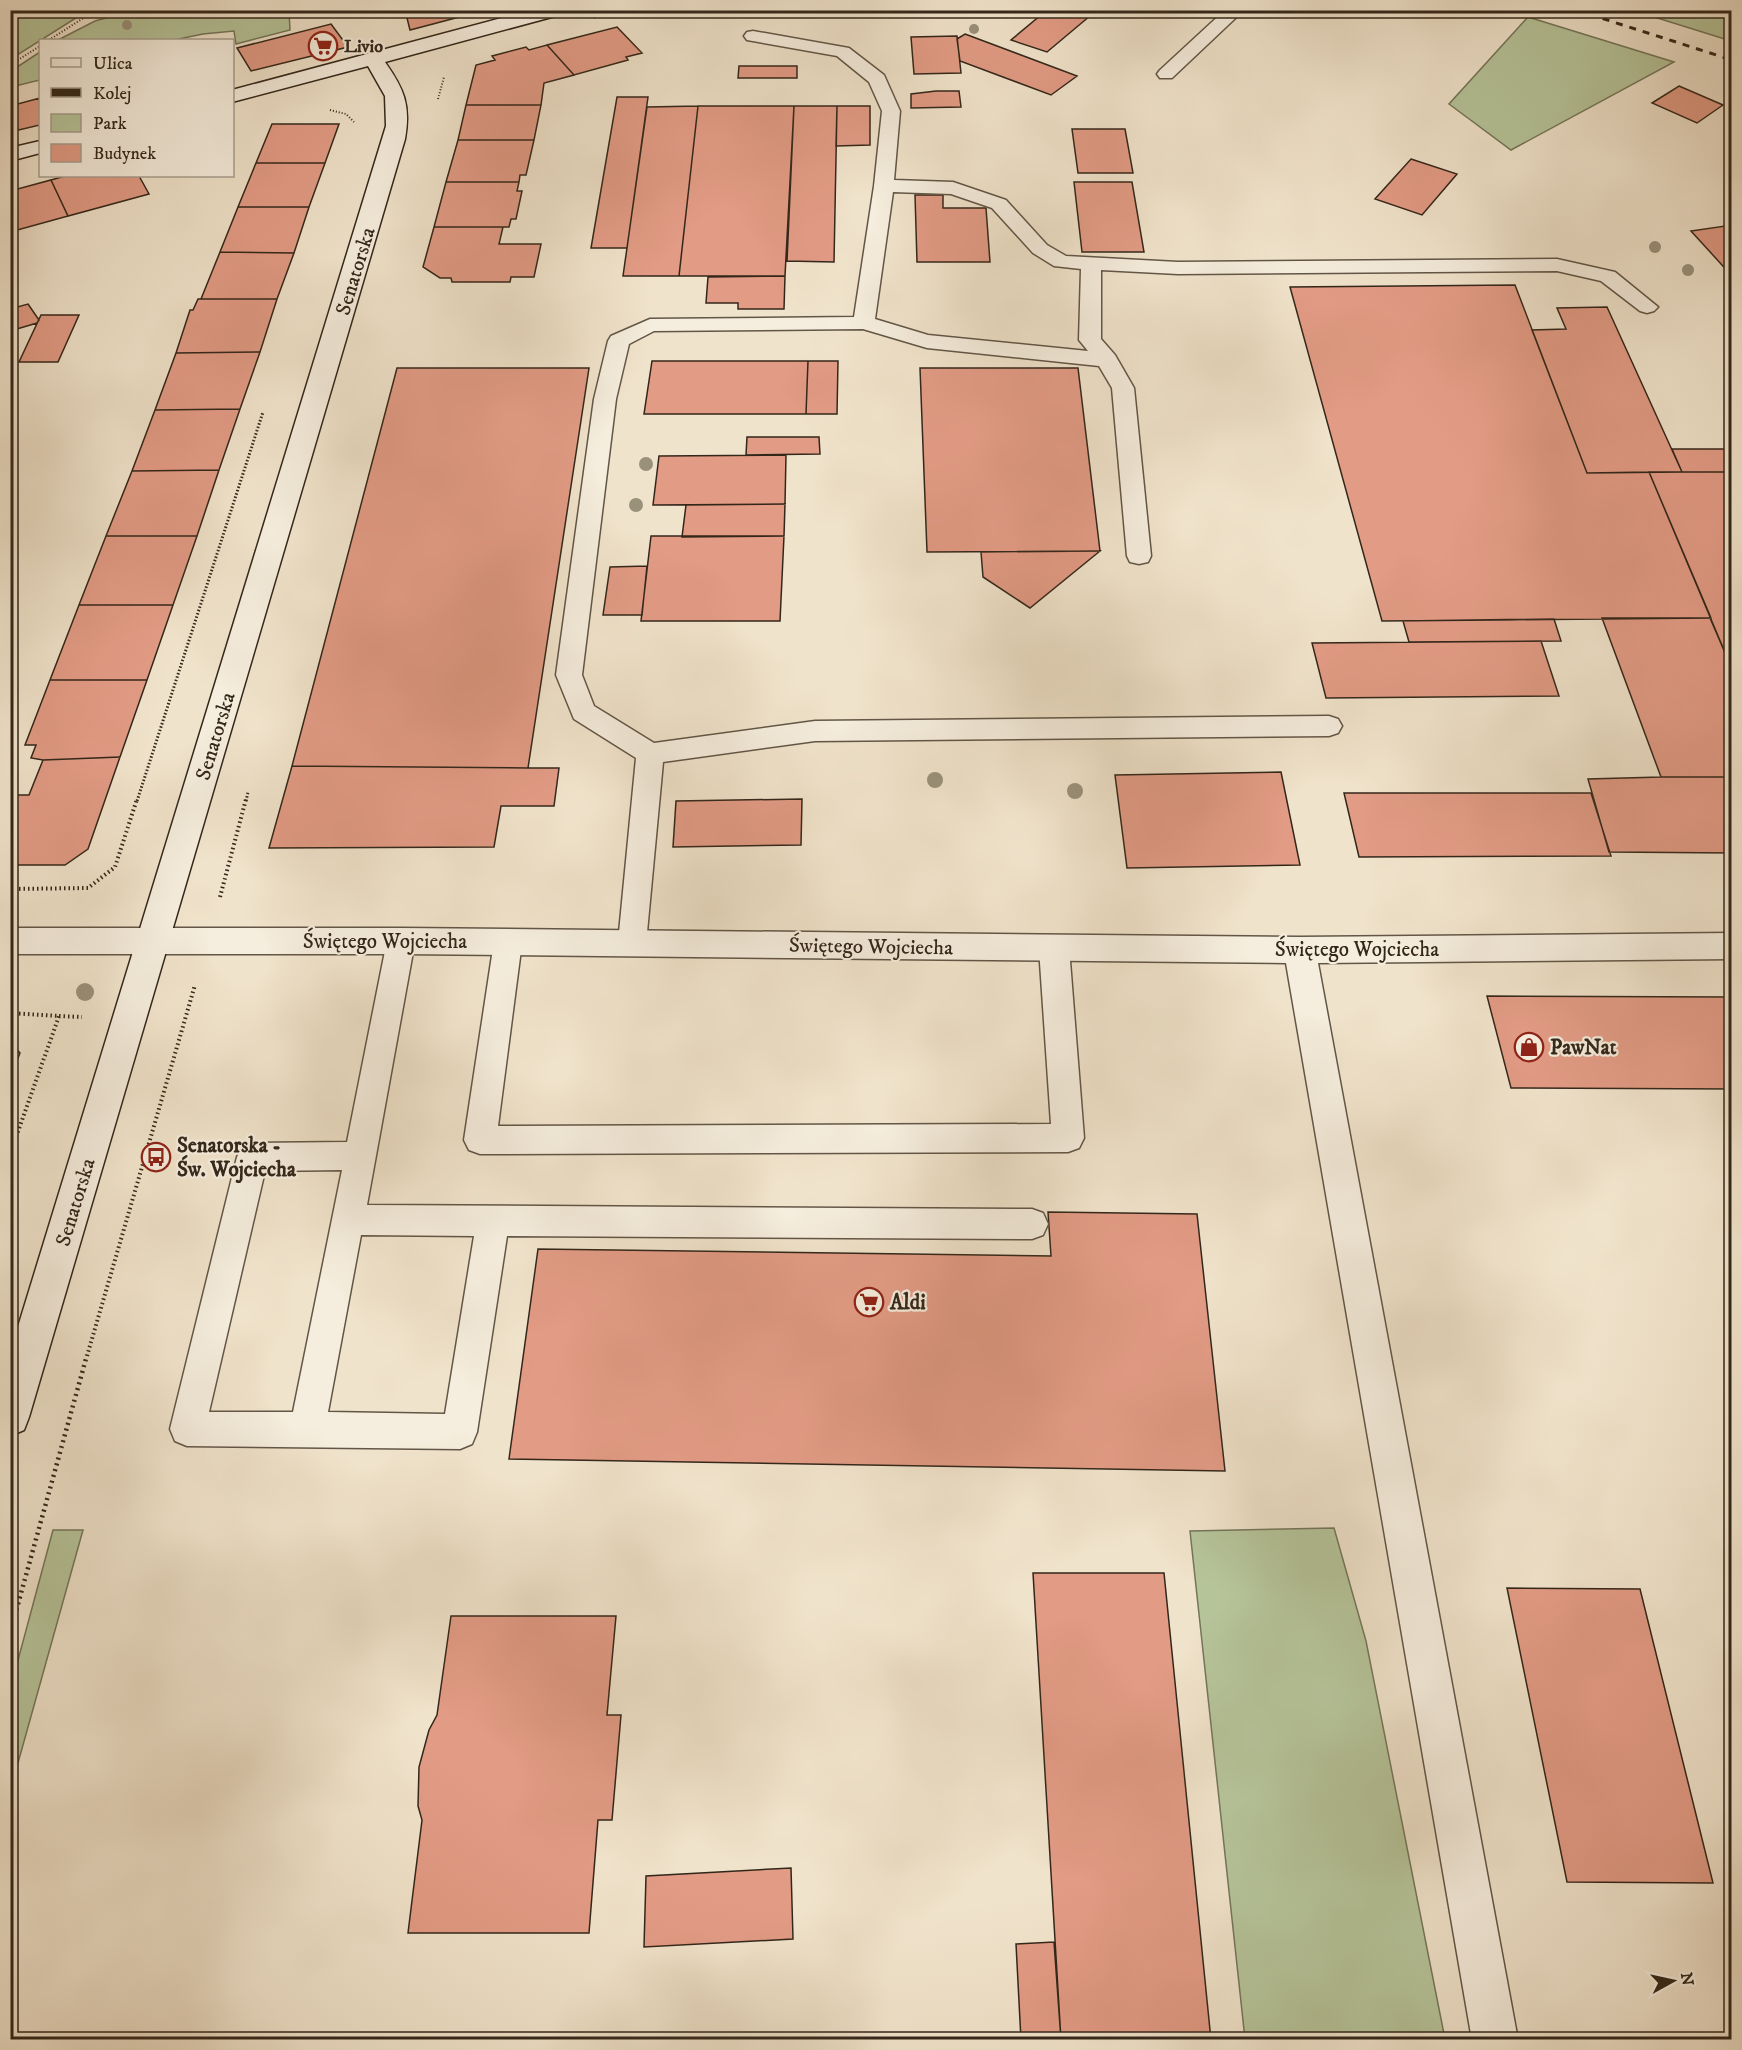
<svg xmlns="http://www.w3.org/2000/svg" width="1742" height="2050" font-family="'IM FELL DW Pica',serif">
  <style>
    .green { fill: #b6c49a; stroke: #74765a; stroke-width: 1.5 }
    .building { fill: #e29b85; stroke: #33271a; stroke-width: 1.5 }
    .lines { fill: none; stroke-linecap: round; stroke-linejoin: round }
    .lane-casing { stroke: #625646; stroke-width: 3 }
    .street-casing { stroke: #625646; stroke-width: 3 }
    .secondary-casing { stroke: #33271a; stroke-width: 3 }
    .path-far3 { stroke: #33271a; stroke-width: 2; stroke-dasharray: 1 2; stroke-linecap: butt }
    .path-far2 { stroke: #33271a; stroke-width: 3; stroke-dasharray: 1.5 2; stroke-linecap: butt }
    .path-far1 { stroke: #33271a; stroke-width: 4; stroke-dasharray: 1.5 3; stroke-linecap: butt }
    .path { stroke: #33271a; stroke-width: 4.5; stroke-dasharray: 2 4; stroke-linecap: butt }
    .lane { fill: #f5eddd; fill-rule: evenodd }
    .street { fill: #f5eddd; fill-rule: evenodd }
    .secondary { fill: #f5eddd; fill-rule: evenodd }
    .rail { stroke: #33271a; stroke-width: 3; stroke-dasharray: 7 7; stroke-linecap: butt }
    .tree { fill: #9a917b }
    .labels { text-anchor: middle; stroke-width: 4.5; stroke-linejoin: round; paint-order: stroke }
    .far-poi-label { font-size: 18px; font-weight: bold; fill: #33271a; stroke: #f5eddd; text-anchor: start }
    .street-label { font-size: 21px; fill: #33271a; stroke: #f5eddd }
    .poi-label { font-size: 21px; font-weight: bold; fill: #33271a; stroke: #f5eddd; text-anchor: start }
  </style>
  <rect width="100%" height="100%" fill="#f0e3cb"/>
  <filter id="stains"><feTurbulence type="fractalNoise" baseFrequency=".00333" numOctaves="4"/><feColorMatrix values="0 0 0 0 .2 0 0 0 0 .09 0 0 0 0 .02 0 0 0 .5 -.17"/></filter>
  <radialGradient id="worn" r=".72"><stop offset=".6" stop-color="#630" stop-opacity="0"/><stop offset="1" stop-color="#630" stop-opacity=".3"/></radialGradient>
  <!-- green -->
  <path class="green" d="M11,10H87V11L11,59Z
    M135,10L289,11L290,30L236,44L234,31L203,34L174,40H58L95,21Z
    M1635,11H1731V41Z
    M1528,17L1674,62L1511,150L1449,104Z
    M40,52V80L11,87V71Z
    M1334,1528L1366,1641L1445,2039H1245L1190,1531Z
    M53,1530H83L11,1788V1686Z"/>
  <!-- building -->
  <path class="building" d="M405,10H486L410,30Z
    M1047,10H1097L1047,52L1011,40Z
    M331,24L348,47L251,71L237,48Z
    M617,27L642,53L626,57L628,60L574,75L547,45Z
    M965,34L1077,76L1051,95L960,61L957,39Z
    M957,36L961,73L914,74L911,37Z
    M547,45L574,75L544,83L541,105H466L476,65L495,60L492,56L526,47L529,50Z
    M739,66H797V78H738Z
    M1679,86L1723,105L1697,123L1652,103Z
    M936,91H959L961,107L911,108V94Z
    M617,97H648L627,248H591Z
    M40,98V125L10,132V106Z
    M466,105H541L534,140H458Z
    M698,106H794L785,276H679Z
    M698,106L679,276H623L647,107Z
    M794,106H837L834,262L787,261Z
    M837,106H870V145L836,146Z
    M272,124H339L325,163H256Z
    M1072,129H1125L1133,173H1078Z
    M458,140H534L526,175H520L519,182H446Z
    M1411,159L1457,174L1422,215L1375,199Z
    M256,163H325L309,207H238Z
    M65,176H139L149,194L68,216L51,180Z
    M51,180L68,216L10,232V191Z
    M446,182H519L517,191H522L516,219H511L509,227H434Z
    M1074,182H1132L1144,252H1082Z
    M915,195H943V208H986L990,262H917Z
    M238,207H309L294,253L220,252Z
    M1732,225V276L1691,231Z
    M434,227H503L499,244H541L534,277H511L510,282H452L451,278H440L423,267Z
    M220,252L294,253L277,299H201Z
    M785,276L784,309H738V303H706L708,277Z
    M1515,285L1587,473L1649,472L1711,618L1382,621L1290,287Z
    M198,299H277L260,352L176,353L190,310H193Z
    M28,304L39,320L37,323L10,331V309Z
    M1607,307L1682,472L1587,473L1532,330L1566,329L1557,308Z
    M41,315H79L58,362H19Z
    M260,352L240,409L155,410L176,353Z
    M652,361H808L806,414H644Z
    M808,361H838L837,414H806Z
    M397,368H589L528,768L292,766Z
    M920,368H1078L1100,551L927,552Z
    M240,409L219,470L132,471L155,410Z
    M747,437H819L820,454L746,455Z
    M1672,449H1732V472H1682Z
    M786,455L785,504L653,505L659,456Z
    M219,470L197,536H106L132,471Z
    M1649,472H1732V669Z
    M785,504L784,536L682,537L686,505Z
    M106,536H197L173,605H79Z
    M651,536H784L780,621H641Z
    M1100,551L1030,608L983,577L981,552Z
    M647,566L642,615H603L610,567Z
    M79,605H173L147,680H50Z
    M1602,618H1710L1732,669V777H1661Z
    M1554,619L1561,641L1409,642L1403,621Z
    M1541,641L1559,696L1326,698L1312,643Z
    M50,680H147L120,757L43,760L31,758L36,745H25Z
    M120,757L88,849L65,865H10V795H29L43,760Z
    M292,766L528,768H559L554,806H501L494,847L269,848Z
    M1281,772L1300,865L1127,868L1115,775Z
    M1661,777H1732V853L1609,852L1588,779Z
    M1344,793H1591L1611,856L1359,857Z
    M802,799L801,845L673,847L676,801Z
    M1487,996L1732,997V1089L1511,1088Z
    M10,1042L20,1053L10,1079Z
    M1048,1212L1197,1214L1225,1471L509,1459L538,1249L1051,1256Z
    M1033,1573H1164L1211,2040H1061Z
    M1507,1588L1640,1589L1713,1883L1567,1882Z
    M451,1616H616L607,1715H621L612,1820H598L589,1933H408L422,1820L418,1806L419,1767L429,1730L437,1715Z
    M791,1868L793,1939L644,1947L646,1876Z
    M1054,1942L1061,2040H1021L1016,1944Z"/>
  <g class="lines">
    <!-- lane casing -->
    <g class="lane-casing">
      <path id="lane" d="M1225,10H1244L1172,78H1160L1157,74L1160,70Z
        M753,31L849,48L884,75L900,111L894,180L953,182L1006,200L1047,245L1066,256L1178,262L1557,259L1615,272L1658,307L1654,311L1647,313L1640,311L1601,281L1557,271L1178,274L1101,270V339L1115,355L1134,388L1151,556L1148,562L1139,564L1130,562L1127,556L1112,388L1099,366L927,348L863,329L654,331L629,344L616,399L582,675L594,706L654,743L815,721L1329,716L1338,719L1342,726L1338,733L1329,736L815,741L663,762L646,943L642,951L632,955L622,951L618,943L636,758L574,719L556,675L594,399L608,341L611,336L650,319L854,317L874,186L882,111L869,82L837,56L747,40L744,36L747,32ZM893,192L951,194L992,208L1033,253L1054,266L1081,269L1079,340L1088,351L928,335L875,319Z
        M401,929L411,933L415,941L367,1205L1032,1209L1043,1213L1048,1224L1043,1235L1032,1239L507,1236L477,1432L472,1444L460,1449L187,1446L175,1441L170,1429L237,1157L242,1147L253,1143L347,1142L387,941L391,933ZM342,1170L293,1412H209L265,1171ZM361,1235L474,1236L445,1414L328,1412Z
        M508,930L518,934L522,942L498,1126L1051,1124L1039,948L1044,940L1054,936L1064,940L1069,948L1084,1138L1079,1148L1068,1152L480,1154L469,1150L464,1140L494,942L498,934Z"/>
    </g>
    <!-- street casing -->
    <g class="street-casing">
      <path id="street" d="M10,928H401L1300,937L1732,933V959L1318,963L1518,2040H1472L1286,963L401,954H10Z"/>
    </g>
    <!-- secondary casing -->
    <g class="secondary-casing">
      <path id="secondary" d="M532,10H565L563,14L385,62C404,89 411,105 405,139L29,1417L24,1430L10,1436V1353L386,126L385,96L368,66L232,102V90Z
        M40,141V153L10,161V148Z"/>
    </g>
    <!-- path-far3 -->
    <path class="path-far3" d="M1686,15L1707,10
      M594,18L620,10
      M49,40L96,10
      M10,65L40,46
      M438,99L444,77
      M330,110L346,114L354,122"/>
    <!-- path-far2 -->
    <path class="path-far2" d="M137,801L263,412
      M246,801L248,792"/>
    <!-- path-far1 -->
    <path class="path-far1" d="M10,889L88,888L115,867L137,799
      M220,897L246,799
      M10,1013L59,1016L10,1154
      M59,1016L82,1017
      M87,1356L195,985"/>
    <!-- path -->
    <path class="path" d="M10,1633L87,1355"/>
    <!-- lane -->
    <use href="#lane" class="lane"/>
    <!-- street -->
    <use href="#street" class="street"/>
    <!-- secondary -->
    <use href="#secondary" class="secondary"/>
    <!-- rail -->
    <path class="rail" d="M1576,10L1732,60"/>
  </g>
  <!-- trees -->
  <g class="tree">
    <circle cx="127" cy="25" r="5"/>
    <circle cx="974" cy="29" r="5"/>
    <circle cx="1655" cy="247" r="6"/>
    <circle cx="1688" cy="270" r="6"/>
    <circle cx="646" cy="464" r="7"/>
    <circle cx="636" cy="505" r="7"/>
    <circle cx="935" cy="780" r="8"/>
    <circle cx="1075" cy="791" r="8"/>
    <circle cx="85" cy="992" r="9"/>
  </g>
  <!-- icons -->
  <defs>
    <g id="supermarket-ring" transform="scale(1.5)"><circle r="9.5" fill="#f5eddd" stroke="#8f2418" stroke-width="1.5"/><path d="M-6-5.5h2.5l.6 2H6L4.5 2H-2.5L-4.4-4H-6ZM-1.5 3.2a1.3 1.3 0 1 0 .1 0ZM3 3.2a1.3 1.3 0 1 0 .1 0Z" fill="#8f2418"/></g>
    <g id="shop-ring" transform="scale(1.5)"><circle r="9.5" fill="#f5eddd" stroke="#8f2418" stroke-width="1.5"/><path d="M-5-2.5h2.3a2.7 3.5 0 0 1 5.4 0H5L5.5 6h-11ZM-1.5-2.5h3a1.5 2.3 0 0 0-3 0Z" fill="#8f2418"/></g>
    <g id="bus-ring" transform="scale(1.5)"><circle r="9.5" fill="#f5eddd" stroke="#8f2418" stroke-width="1.5"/><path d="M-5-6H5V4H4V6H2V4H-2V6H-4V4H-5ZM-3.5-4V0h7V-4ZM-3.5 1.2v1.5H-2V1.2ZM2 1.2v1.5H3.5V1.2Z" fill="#8f2418"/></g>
  </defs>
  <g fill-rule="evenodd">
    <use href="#supermarket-ring" x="323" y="46"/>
    <use href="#shop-ring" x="1529" y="1047"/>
    <use href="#bus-ring" x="156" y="1157"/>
    <use href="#supermarket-ring" x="869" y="1302"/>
  </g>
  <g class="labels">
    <!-- far-poi labels -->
    <g class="far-poi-label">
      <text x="344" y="52">Livio</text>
    </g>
    <!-- street labels -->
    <g class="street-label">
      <text transform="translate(355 271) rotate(-73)" y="7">Senatorska</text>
      <text transform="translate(215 736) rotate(-73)" y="7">Senatorska</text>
      <text x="385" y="948">Świętego Wojciecha</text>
      <text transform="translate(871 946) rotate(1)" y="7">Świętego Wojciecha</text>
      <text x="1357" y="956">Świętego Wojciecha</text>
      <text transform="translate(75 1202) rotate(-73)" y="7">Senatorska</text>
    </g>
    <!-- poi labels -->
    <g class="poi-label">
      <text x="1550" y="1054">PawNat</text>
      <text x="177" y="1152">Senatorska -<tspan x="177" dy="24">Św. Wojciecha</tspan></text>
      <text x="890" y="1309">Aldi</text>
    </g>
  </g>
  <!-- margin -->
  <rect width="1742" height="2050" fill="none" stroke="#f0e3cb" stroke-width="36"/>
  <rect x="12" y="12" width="1718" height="2026" fill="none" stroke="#33271a" stroke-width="3"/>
  <rect x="18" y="18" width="1706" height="2014" fill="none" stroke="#33271a" stroke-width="1.5"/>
  <!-- legend -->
  <rect x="39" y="39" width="195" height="138" fill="#f5eddd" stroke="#a79e8f" stroke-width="1.5"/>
  <rect x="51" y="58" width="30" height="9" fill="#f5eddd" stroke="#a79e8f" stroke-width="1.5"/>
  <text x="93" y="69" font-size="18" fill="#33271a">Ulica</text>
  <rect x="51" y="88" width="30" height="9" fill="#33271a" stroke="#a79e8f" stroke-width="1.5"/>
  <text x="93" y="99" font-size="18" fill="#33271a">Kolej</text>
  <rect x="51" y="114" width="30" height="18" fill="#b6c49a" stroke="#a79e8f" stroke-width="1.5"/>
  <text x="93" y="129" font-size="18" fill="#33271a">Park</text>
  <rect x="51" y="144" width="30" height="18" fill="#e29b85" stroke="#a79e8f" stroke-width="1.5"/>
  <text x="93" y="159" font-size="18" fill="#33271a">Budynek</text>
  <!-- north arrow -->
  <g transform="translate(1673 1981) rotate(82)" stroke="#f5eddd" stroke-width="4.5" paint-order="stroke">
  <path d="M0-4.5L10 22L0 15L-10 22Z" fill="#33271a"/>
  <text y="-9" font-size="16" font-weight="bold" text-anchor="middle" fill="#33271a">N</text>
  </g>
  <rect width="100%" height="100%" filter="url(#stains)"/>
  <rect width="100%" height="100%" fill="url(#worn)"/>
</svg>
